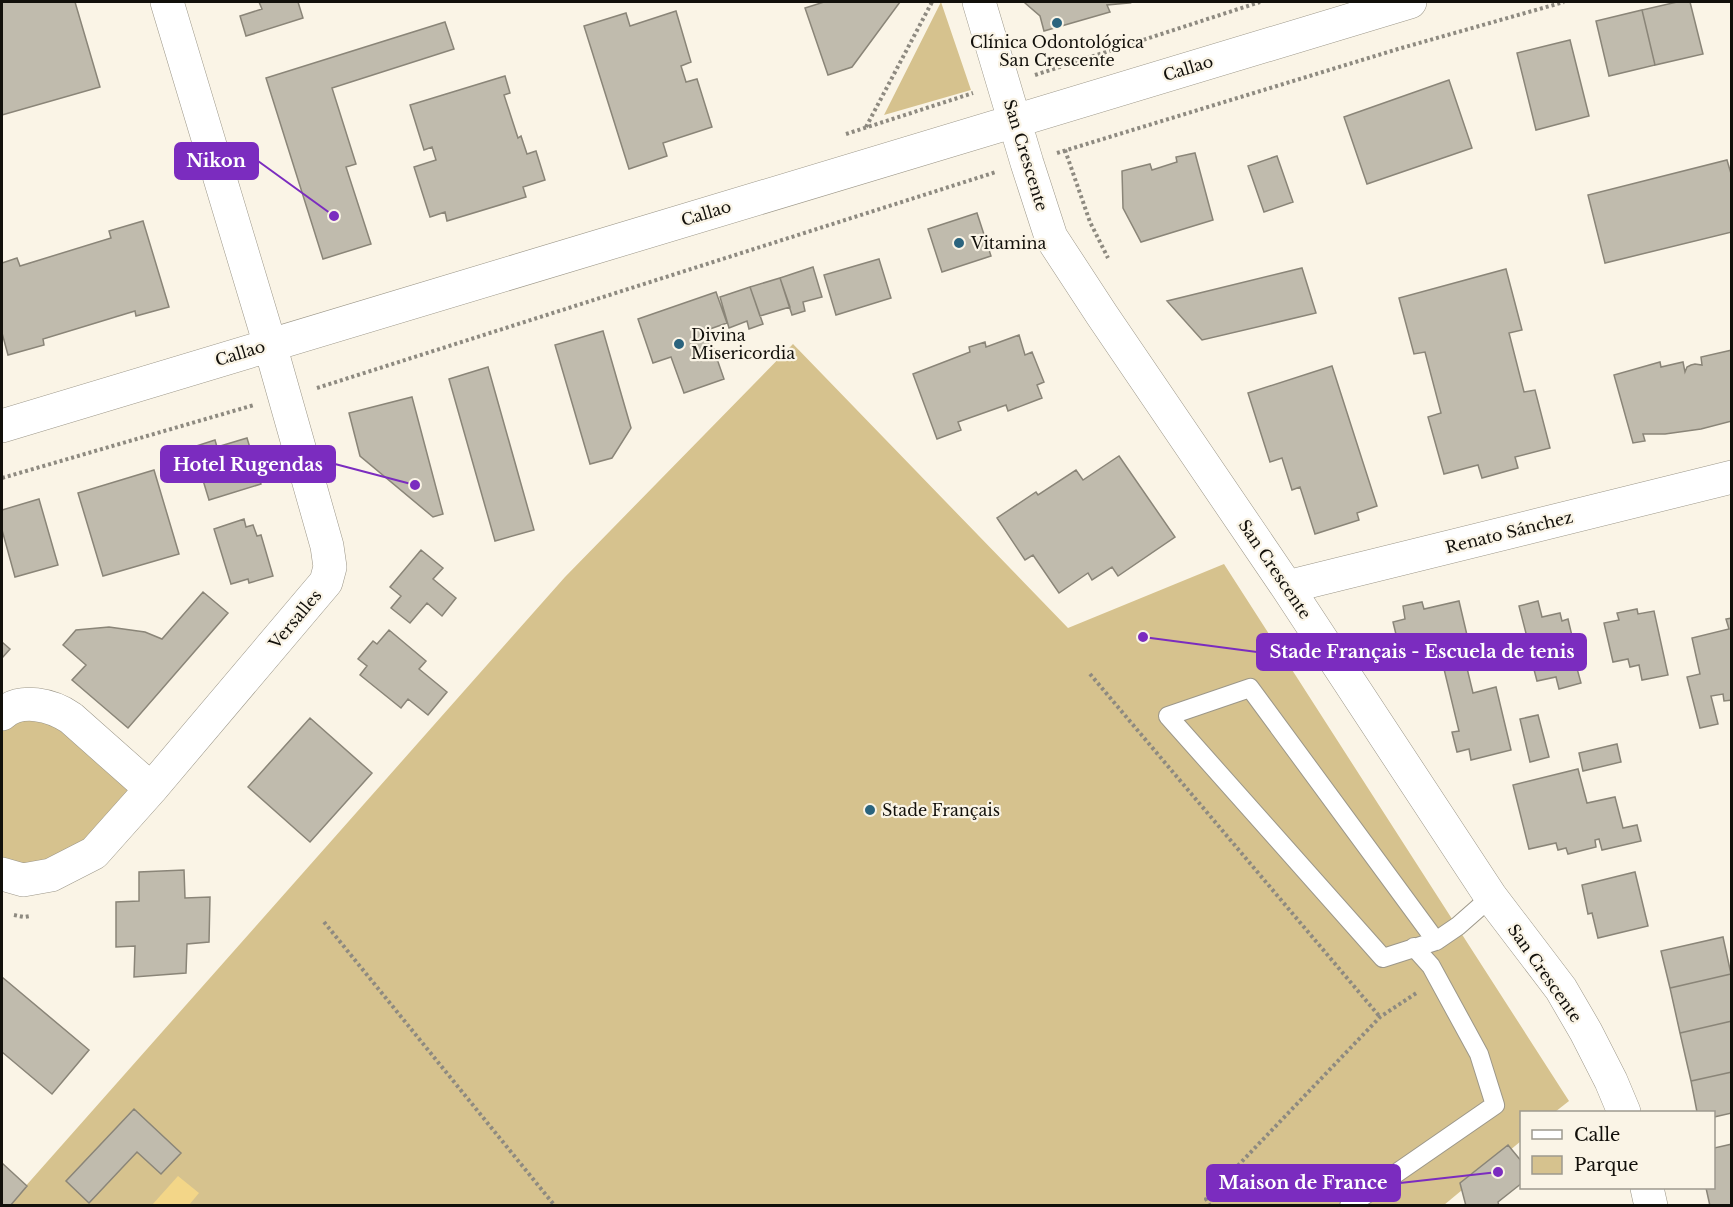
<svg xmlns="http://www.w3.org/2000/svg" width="1733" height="1207" font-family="'Libre Baskerville',serif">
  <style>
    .green { fill: #d6c28e }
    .water { fill: #f3d688 }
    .building { fill: #c0bbad; stroke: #8a8578; stroke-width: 1.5 }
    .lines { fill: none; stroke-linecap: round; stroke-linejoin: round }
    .lane-casing { stroke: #9c9789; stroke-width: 20 }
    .street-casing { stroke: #9c9789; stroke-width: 34 }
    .path { stroke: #8e8a80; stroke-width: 4; stroke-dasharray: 3 3; stroke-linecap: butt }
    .lane { stroke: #fff; stroke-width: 18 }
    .street { stroke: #fff; stroke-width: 33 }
    .poi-dot { fill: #2b647e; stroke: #faf4e6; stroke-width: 2 }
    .labels { text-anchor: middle; stroke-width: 4.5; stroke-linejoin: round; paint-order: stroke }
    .poi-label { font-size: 16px; fill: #12100b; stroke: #faf4e6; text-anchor: start }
    .street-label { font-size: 16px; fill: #12100b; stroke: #faf4e6 }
    .leader { fill: none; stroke: #7b2cbf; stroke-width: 2 }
    .callout-dot { fill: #7b2cbf; stroke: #faf4e6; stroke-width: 2 }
    .callout { fill: #7b2cbf; stroke: #7b2cbf; stroke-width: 2 }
    .callout-label { font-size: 18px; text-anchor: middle; font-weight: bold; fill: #fff }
  </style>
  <rect width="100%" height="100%" fill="#faf4e6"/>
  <!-- green -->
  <path class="green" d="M941,2L971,90L884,115Z
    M793,344L1068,628L1224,564L1569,1101L1555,1112H1522L1521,1141L1444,1205L8,1206L565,577Z
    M37,711L137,787L86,847L43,867L2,864V727Z"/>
  <!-- water -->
  <path class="water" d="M178,1176L199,1193L189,1205H152Z"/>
  <!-- building -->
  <path class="building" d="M2,2H75L100,87L2,115Z
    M259,2H298L303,18L246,36L240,16L262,9Z
    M824,2H900L852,67L828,75L805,8Z
    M1026,2H1129L1130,3L1107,5L1110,12L1044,31L1040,16L1025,3Z
    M1677,2H1690L1703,54L1655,65L1642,10Z
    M1642,10L1655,65L1609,76L1596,21Z
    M676,11L691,62L681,66L686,82L697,79L712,127L663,143L667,156L629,169L584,26L626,13L630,26Z
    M445,22L454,49L332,88L356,164L346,167L371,244L323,259L266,78Z
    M1570,40L1589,116L1536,130L1517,53Z
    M505,76L510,93L504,95L518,138L521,136L527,154L536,151L545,180L523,187L526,197L447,221L445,212L430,217L414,167L436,160L432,147L424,150L410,105Z
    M1449,80L1472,148L1367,184L1344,117Z
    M1195,153L1213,220L1141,242L1123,208L1122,171L1150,164L1152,170L1177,162L1176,157Z
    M1277,156L1293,202L1264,212L1248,166Z
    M1727,160L1732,177V232L1605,263L1588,195Z
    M977,213L991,256L942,272L928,229Z
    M143,221L169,307L136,316L135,311L43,339L44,345L8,355L2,333V263L17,258L20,266L111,238L109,231Z
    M879,259L891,298L836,315L824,275Z
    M813,267L822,297L803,302L805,311L792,315L780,278Z
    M1302,268L1316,313L1202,340L1167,301Z
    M1506,269L1522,330L1509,333L1524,392L1535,390L1550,448L1515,457L1518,468L1482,478L1478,465L1444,474L1428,417L1441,413L1425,352L1414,354L1399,298Z
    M780,278L790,307L760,316L750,287Z
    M750,287L763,324L749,329L747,321L729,328L720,297Z
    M716,292L727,323L707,330L724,379L684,393L671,357L653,363L638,319Z
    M603,331L631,428L612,458L590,464L555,345Z
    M1019,335L1025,355L1032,352L1044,382L1037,385L1042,398L1008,411L1006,405L958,422L961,430L937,439L913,374L970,352L969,347L985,342L986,347Z
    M1732,350V421L1701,429L1665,434H1643L1645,441L1633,443L1614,375L1660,362L1661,367L1683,362L1685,372L1687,367L1691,365L1695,364L1702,365L1701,357Z
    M1332,366L1377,506L1357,513L1359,520L1315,534L1300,487L1292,490L1282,458L1270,462L1248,393Z
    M488,367L534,530L495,541L449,379Z
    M412,397L443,514L433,517L360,456L349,413Z
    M247,438L261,484L209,500L202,477L195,479L187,449L215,440L217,447Z
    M1119,456L1175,537L1118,576L1112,567L1092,580L1088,573L1059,593L1033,555L1025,560L997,518L1036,492L1038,495L1076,470L1083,480Z
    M154,470L179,554L103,576L78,493Z
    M39,499L58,565L15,577L2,530V510Z
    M244,519L246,527L253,525L257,536L261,535L273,576L249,583L248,579L231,584L214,529Z
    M421,550L443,568L433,579L456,598L442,616L427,603L410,623L391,608L401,596L390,587Z
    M203,592L228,613L128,728L72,680L86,665L63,645L76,630L109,627L145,632L162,639Z
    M1459,601L1470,648L1403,663L1393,622L1405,619L1403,606L1422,602L1424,609Z
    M1538,601L1542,617L1560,613L1562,621L1568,619L1576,653L1573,654L1581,683L1559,689L1556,677L1537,681L1532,662L1521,665L1516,644L1528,641L1519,606Z
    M1637,609L1638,614L1654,611L1668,675L1642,680L1639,665L1630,667L1628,659L1613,662L1604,623L1619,620L1617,613Z
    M1732,618V700L1724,701L1723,694L1711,696L1718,724L1700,728L1687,677L1700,674L1692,638L1729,629L1726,619Z
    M389,630L426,661L419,669L447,692L428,715L408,699L401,708L360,675L367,666L358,659L373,641L377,644Z
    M2,642L10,649L2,658Z
    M1466,664L1473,693L1496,687L1511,750L1471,760L1469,749L1457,752L1452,732L1459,731L1444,669Z
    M1538,715L1549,757L1530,762L1520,719Z
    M310,718L372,773L310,842L248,787Z
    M1617,744L1621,762L1583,771L1579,753Z
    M1578,769L1587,803L1615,797L1623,828L1637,825L1641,841L1602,850L1599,839L1595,840L1596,847L1568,854L1566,848L1558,850L1556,843L1529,849L1513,785Z
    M184,870L185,898L210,897L209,942L187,944L186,973L134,977L135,946L116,947V902L139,901V872Z
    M1635,872L1648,926L1598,938L1592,913L1588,914L1582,885Z
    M1723,937L1731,974L1670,988L1661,951Z
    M1731,974L1732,1021L1680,1033L1670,988Z
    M2,977L89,1050L52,1094L2,1052Z
    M1732,1021V1072L1691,1081L1680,1033Z
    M1732,1072V1113L1714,1117V1112H1697L1691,1081Z
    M134,1109L181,1153L161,1174L137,1152L89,1203L66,1181Z
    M1732,1144V1206H1710L1706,1188H1714V1148Z
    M1508,1145L1522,1162V1183L1498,1202L1499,1206H1466L1460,1183Z
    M2,1163L27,1186L10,1206H2Z"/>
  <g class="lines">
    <!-- lane casing -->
    <g class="lane-casing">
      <path id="lane" d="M1250,688L1436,941L1383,958L1168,716Z
        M1436,941L1458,926L1491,897
        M1349,1206L1495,1105L1479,1054L1431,966L1414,947"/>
    </g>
    <!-- street casing -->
    <g class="street-casing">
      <path id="street" d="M979,2L1027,163L1051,237L1102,315L1287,587L1491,897L1561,989L1586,1032L1611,1081L1624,1112
        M2,426L1410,2
        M1287,587L1732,477
        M2,714C21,697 52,705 71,718L151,789
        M2,874L23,880L51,875L94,853L151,789L326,582L330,567L327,546L270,345L167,2
        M1647,1188L1651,1206"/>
    </g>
    <!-- path -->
    <path class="path" d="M1035,75L1260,2
      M866,127L932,2
      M846,134L973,93
      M1065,150L1090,222L1108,258
      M1057,153L1398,49L1564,2
      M317,388L996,172
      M2,478L254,405
      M1090,674L1380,1017
      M14,915L24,917L30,916
      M324,922L555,1206
      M1210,1206L1206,1199L1380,1017L1418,992"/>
    <!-- lane -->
    <use href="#lane" class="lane"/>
    <!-- street -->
    <use href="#street" class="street"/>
  </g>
  <!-- markers -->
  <g class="poi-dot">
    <circle cx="1057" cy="23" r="6"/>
    <circle cx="959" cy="243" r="6"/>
    <circle cx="679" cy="344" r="6"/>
    <circle cx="870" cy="810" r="6"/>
  </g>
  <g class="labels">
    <!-- poi labels -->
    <g class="poi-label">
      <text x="1057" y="48" text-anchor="middle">Clínica Odontológica<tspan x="1057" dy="18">San Crescente</tspan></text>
      <text x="971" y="249">Vitamina</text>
      <text x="691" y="341">Divina<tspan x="691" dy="18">Misericordia</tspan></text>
      <text x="882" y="816">Stade Français</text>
    </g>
    <!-- street labels -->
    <g class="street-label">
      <text transform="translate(1188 68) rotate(-17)" y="6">Callao</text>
      <text transform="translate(1026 155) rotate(73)" y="6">San Crescente</text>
      <text transform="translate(706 213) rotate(-17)" y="6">Callao</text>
      <text transform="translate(240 353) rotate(-17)" y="6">Callao</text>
      <text transform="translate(1509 532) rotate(-14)" y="6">Renato Sánchez</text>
      <text transform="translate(1275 569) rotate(56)" y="6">San Crescente</text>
      <text transform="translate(295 619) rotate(-50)" y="6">Versalles</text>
      <text transform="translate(1545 973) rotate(55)" y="6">San Crescente</text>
    </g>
  </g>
  <!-- callouts -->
  <path class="leader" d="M334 216L258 161M415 485L335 464M1143 637L1257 652M1498 1172L1400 1183"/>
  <g class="callout-dot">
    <circle cx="334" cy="216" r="6"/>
    <circle cx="415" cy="485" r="6"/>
    <circle cx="1143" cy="637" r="6"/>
    <circle cx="1498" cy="1172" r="6"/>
  </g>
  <g class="callout">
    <rect x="175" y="143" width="83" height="36" rx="6"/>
    <rect x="161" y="446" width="174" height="36" rx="6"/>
    <rect x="1257" y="634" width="329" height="36" rx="6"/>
    <rect x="1207" y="1165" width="193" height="36" rx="6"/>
  </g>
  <g class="callout-label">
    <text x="216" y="167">Nikon</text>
    <text x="248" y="471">Hotel Rugendas</text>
    <text x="1422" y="658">Stade Français - Escuela de tenis</text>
    <text x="1303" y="1189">Maison de France</text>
  </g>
  <!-- border -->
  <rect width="1733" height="1207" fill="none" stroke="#12100b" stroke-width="6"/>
  <!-- legend -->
  <rect x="1520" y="1111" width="195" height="78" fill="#faf4e6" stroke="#9d998e" stroke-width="1.5"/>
  <rect x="1532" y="1130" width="30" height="9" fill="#ffffff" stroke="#9d998e" stroke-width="1.5"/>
  <text x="1574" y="1141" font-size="18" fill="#12100b">Calle</text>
  <rect x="1532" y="1156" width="30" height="18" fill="#d6c28e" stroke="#9d998e" stroke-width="1.5"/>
  <text x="1574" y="1171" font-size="18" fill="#12100b">Parque</text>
</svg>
